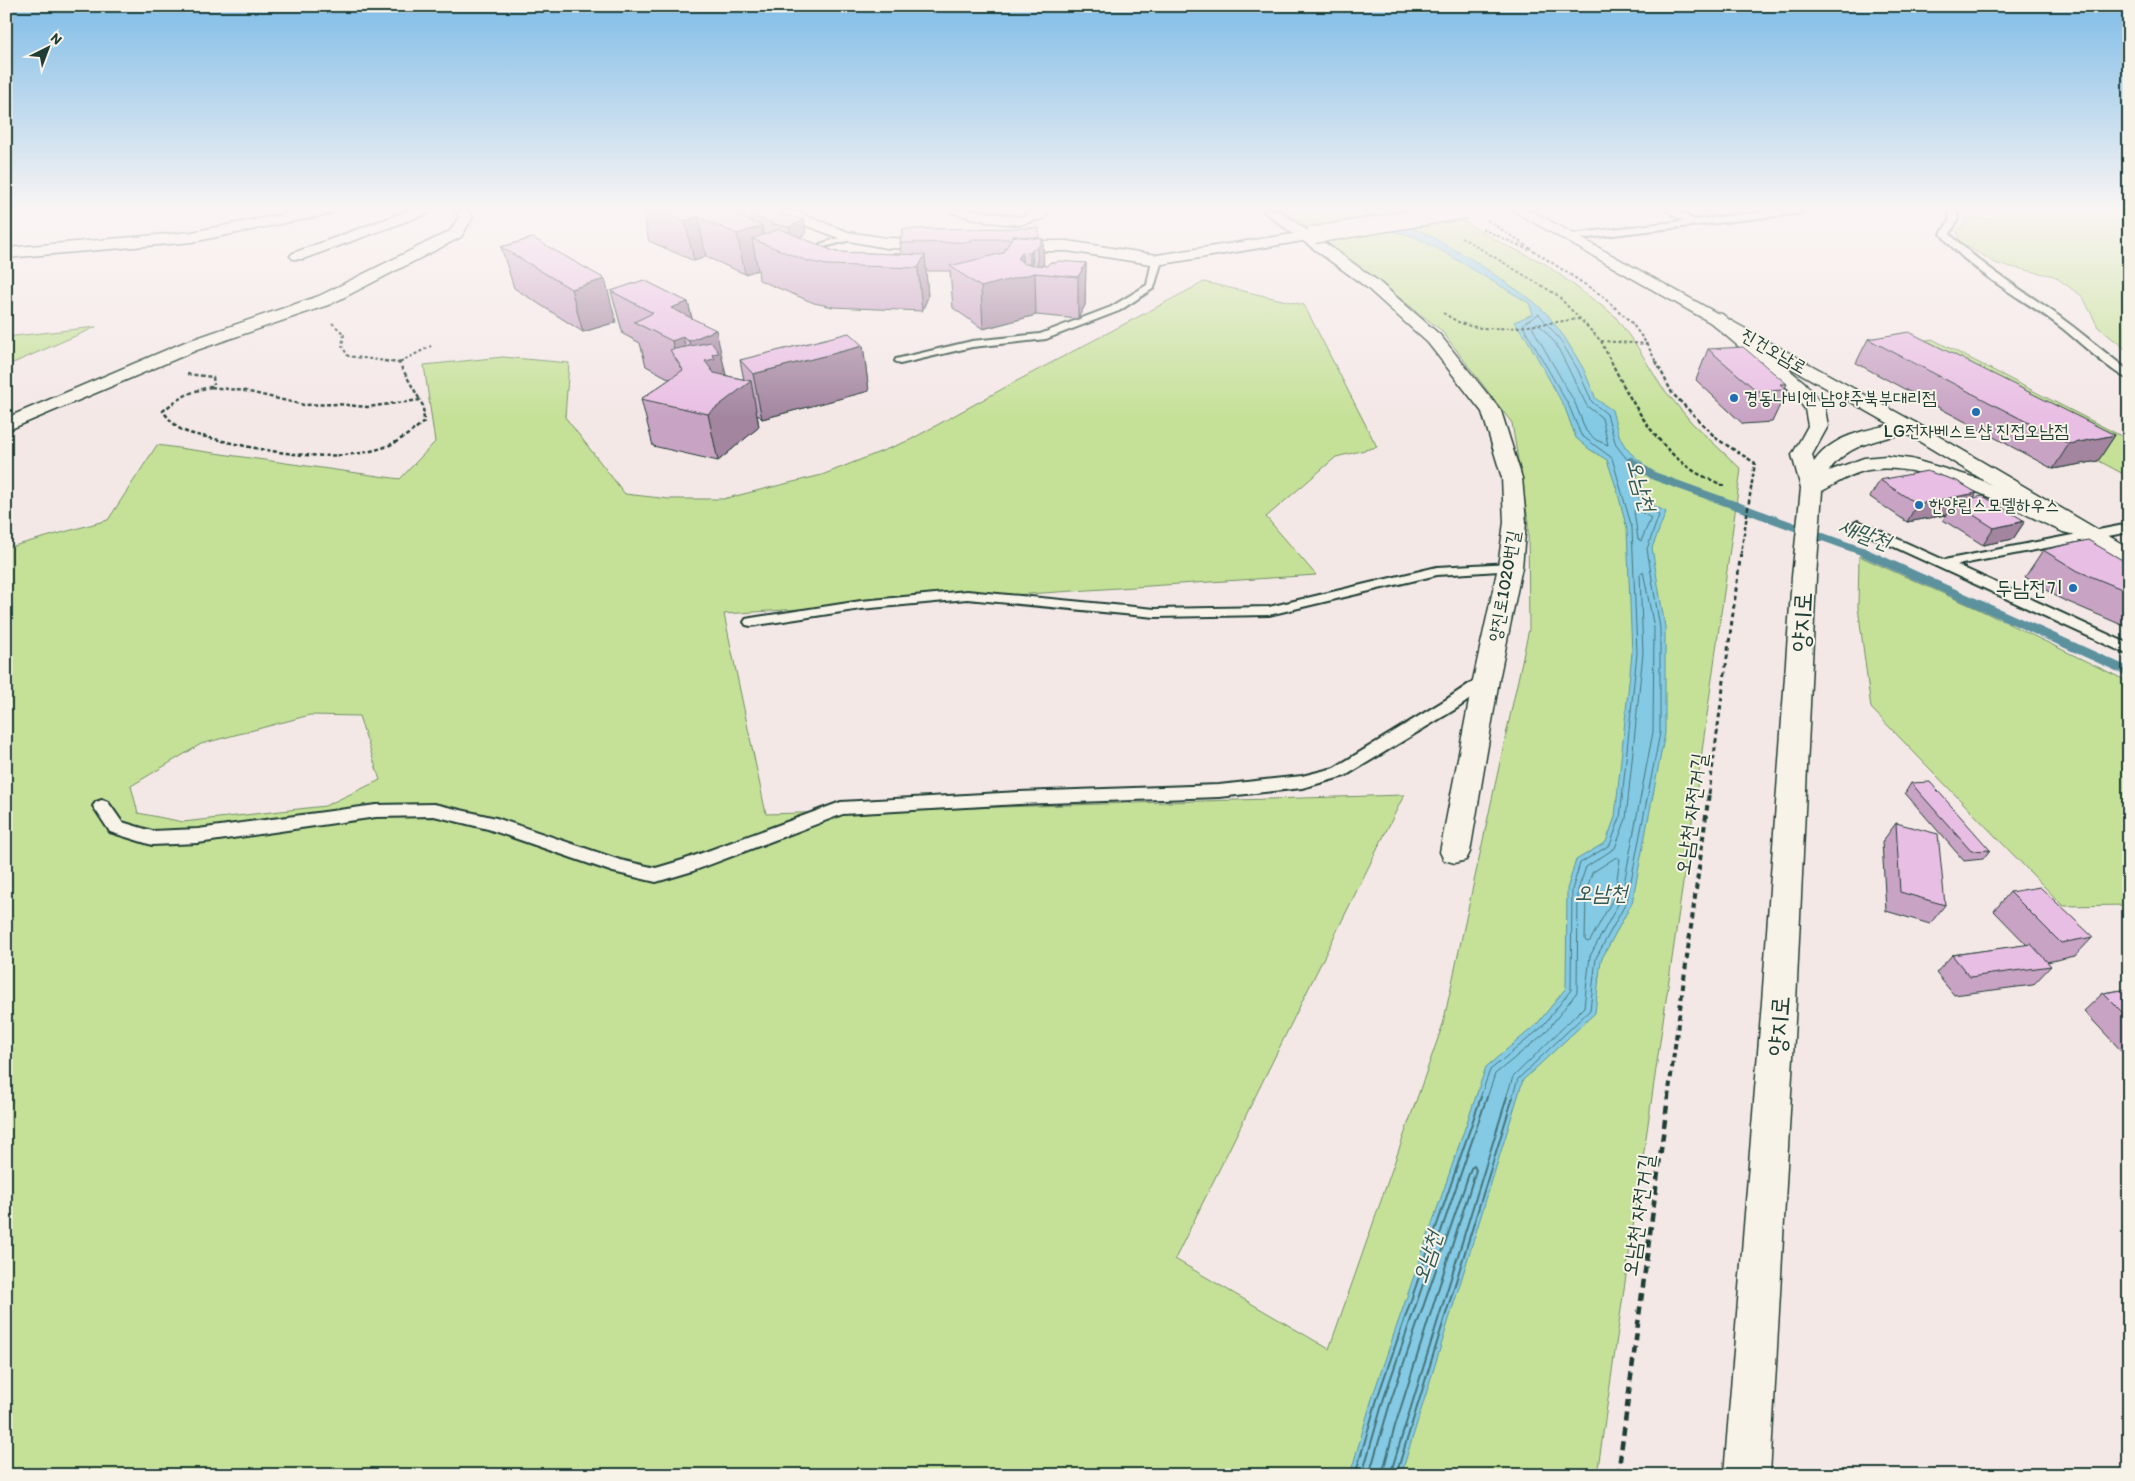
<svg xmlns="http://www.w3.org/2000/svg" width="2135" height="1481" font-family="Itim,'Poor Story',sans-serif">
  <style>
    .green { fill: #c5e198; stroke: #728f66; fill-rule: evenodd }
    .water { fill: #84cae5; stroke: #5c929e }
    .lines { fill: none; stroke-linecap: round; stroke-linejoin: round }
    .shore-far1 { stroke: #47757b; stroke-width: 1 }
    .shore { stroke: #47757b; stroke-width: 2 }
    .stream-far1 { stroke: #5c929e; stroke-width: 8 }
    .stream { stroke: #5c929e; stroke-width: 9 }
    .service-casing { stroke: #1f3d34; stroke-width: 4 }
    .minor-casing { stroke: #1f3d34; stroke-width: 3 }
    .tertiary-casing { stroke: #1f3d34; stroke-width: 3 }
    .secondary-casing { stroke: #1f3d34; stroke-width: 3 }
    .path-far4 { stroke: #1f3d34; stroke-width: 2; stroke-dasharray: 3 2.5; stroke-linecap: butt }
    .path-far3 { stroke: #1f3d34; stroke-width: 2.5; stroke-dasharray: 4 2.5; stroke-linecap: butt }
    .path-far2 { stroke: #1f3d34; stroke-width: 3; stroke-dasharray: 4.5 4; stroke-linecap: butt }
    .path-far1 { stroke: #1f3d34; stroke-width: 4; stroke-dasharray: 5.5 4.5; stroke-linecap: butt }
    .path { stroke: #1f3d34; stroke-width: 4.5; stroke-dasharray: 8 5.5; stroke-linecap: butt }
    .service { fill: #f7f3e8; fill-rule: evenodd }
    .minor { fill: #f7f3e8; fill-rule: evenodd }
    .tertiary { fill: #f7f3e8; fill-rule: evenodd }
    .secondary { fill: #f7f3e8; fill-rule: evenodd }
    .minor-bridge-casing { stroke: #1f3d34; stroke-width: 19; stroke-linecap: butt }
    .minor-bridge { stroke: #f7f3e8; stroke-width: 16 }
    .wall { fill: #c8a3c4; stroke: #1f3d34 }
    .shaded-wall { fill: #a385a0; stroke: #1f3d34 }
    .building { fill: #e9bee4; stroke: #1f3d34 }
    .poi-dot { fill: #1f6fb2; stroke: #f7f3e8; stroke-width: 2 }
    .labels { text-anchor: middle; stroke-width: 4; stroke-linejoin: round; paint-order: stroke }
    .far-street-label { font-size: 18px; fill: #1f3d34; stroke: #f7f3e8 }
    .far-poi-label { font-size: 18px; fill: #1f3d34; stroke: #f7f3e8; text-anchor: start }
    .poi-label { font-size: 21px; fill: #1f3d34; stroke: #f7f3e8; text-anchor: end }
    .street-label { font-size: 21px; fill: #1f3d34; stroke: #f7f3e8 }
    .water-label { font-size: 22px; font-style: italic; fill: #335957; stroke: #f7f3e8 }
    .near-street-label { font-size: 25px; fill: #1f3d34; stroke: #f7f3e8 }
  </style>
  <rect width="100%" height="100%" fill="#f4e8e7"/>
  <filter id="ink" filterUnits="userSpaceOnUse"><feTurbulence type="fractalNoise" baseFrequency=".02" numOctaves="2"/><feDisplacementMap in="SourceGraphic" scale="10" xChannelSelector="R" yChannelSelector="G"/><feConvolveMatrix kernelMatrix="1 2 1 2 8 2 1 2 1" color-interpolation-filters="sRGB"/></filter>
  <g filter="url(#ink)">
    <!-- green -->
    <path class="green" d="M1285,210H1444L1503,244L1544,263L1614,315L1638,348L1661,386L1692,423L1741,469L1698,780L1597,1475H6V548L108,520L157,445L400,479L435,442L424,365L503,357L569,363L565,417L625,494L669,499H723L822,475L910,440L1013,383L1204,282L1304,305L1377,447L1336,457L1266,517L1316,575L724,614L766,814L1404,795L1175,1259L1329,1349L1443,1024L1529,629L1528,520L1512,423L1441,330ZM310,715L359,716L380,780L325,806L183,822L138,813L131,786L201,744Z
      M1995,210H2129V352L2098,327L2083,297L2054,276L1997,264L1960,242L1957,232L1968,218L1991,219Z
      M96,327L6,366V337Z
      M1932,339L2129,440V477L1887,348Z
      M1859,556L1978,609L2129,682V905L2063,906L1871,708L1858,607Z"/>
    <!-- water -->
    <path class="water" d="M1358,210H1369L1379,218L1425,233L1476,262L1533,301L1547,314L1565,338L1583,368L1596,399L1612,410C1619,436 1620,447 1643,463L1637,476L1644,500L1666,512L1652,548L1665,627V733L1632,903L1601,960L1595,1013L1523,1080L1401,1475H1350L1373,1395L1486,1067L1537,1024L1566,988L1567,889L1576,860L1606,842L1615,817L1632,653L1627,529L1617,490L1607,460L1589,449L1576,438L1565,408L1527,339L1514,322L1533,314L1529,303L1442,251L1413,236L1384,229Z"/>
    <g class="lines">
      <!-- shore-far1 -->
      <path class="shore-far1" d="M1538,323L1556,344L1587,406L1602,418L1608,445L1596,440L1586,431L1575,403L1533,329V326Z
        M1636,509L1651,518L1641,541L1638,539L1634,511Z
        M1617,857L1620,859L1614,897L1590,941L1587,942L1585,940L1586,892L1592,873Z
        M1480,1098L1490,1070L1541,1028L1571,990L1572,890L1580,863L1610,845L1620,818L1637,653L1632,528L1612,458L1581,435L1569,406L1523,326L1524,323L1539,314L1561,341L1578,370L1592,402L1607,414L1616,445L1626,458L1635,465C1629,491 1639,501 1659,515L1647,549L1660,628V733L1627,901L1596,958L1590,1010L1518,1079L1512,1098
        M1487,1098L1495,1074L1545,1033L1577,992L1578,890L1586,867L1615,848L1626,819L1643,653L1640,574L1643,571L1654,628L1653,732L1621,899L1590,956L1584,1007L1513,1077L1506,1098"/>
      <!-- shore -->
      <path class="shore" d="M1355,1475L1378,1396L1481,1097
        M1362,1475L1384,1398L1487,1097
        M1369,1475L1391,1400L1471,1168L1474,1166L1476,1170L1395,1426L1382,1475
        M1390,1475L1507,1097
        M1396,1475L1513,1097"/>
      <!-- stream-far1 -->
      <path class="stream-far1" d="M1631,461L1654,476L1867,553"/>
      <!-- stream -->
      <path class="stream" d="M1863,552L2129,672"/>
      <!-- service casing -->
      <g class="service-casing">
        <path id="service" d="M1666,210H1677L1694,220L1777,210H1805L1801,213L1570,240L1566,237L1570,234L1683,221Z
          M1948,210H1956L1958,219L1950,234C1981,266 2020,288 2056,314C2081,332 2104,352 2129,371V379C2116,376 2075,338 2062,328C2022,297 1972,274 1941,234L1950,219Z
          M852,234L856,237L855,239L824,247L820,244Z
          M1157,257L1162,260L1154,288L1119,311L1046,339L972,347L900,364L895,361L896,359L972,341L1040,334L1111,307L1147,285L1152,260Z
          M1858,521L1944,560L2129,524V532L1957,565L2129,644V655L1853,528L1851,525Z
          M1510,563L1515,564L1517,567L1515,570L1437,575L1269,615L1155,617L967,599L861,609L751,626L746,625L744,622L746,619L751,618L861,601L967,591L1155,609L1269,607L1437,567Z
          M1486,675L1491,676L1494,680L1491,684L1459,707L1345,776L1302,788L1219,797L1019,804L843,814L693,871L656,882L613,872L488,829L434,816L376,817L198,843L152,845L110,832L93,806L96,802L102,800L108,802L122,822L152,831L198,829L376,805L434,804L496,818L620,860L656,868L683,860L841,802L1019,792L1219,785L1302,776L1334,768L1447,699L1481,676Z"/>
      </g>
      <!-- minor casing -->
      <g class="minor-casing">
        <path id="minor" d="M305,210H336L329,214L192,242L6,258V248L192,232Z
          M410,210H431L429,213L303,259H293L290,256L293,253Z
          M454,210H468L473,217L461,237L331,304L197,350L6,431V418L185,342L319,296L450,231L459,217Z
          M755,210L796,212L848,232L886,238L938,239L943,241L946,244L943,247L938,249L886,248L844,240L792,220L757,213Z
          M950,210H975L1019,217L1033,212L1034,210H1048L1045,218L1019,225L988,222L952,213Z
          M1262,210H1279L1308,231L1319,232L1321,235L1318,238L1378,281L1440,335L1501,411L1522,478L1526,522L1522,567L1499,680L1470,852L1466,860L1455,863L1444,860L1440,852L1473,680L1498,567L1504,522L1502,478L1482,412L1428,343L1366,287L1303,241L1157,265L1067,251H1006L1001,249L998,246L1001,243L1006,241H1067L1157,255L1293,234Z"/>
      </g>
      <!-- tertiary casing -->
      <g class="tertiary-casing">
        <path id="tertiary" d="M1716,313L1722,314L1805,383L1825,409L1828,426L1812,455L1814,462C1834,432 1877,428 1909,421L1916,423L1919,427L1916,431C1885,439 1848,442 1829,471L1864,458L1886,456L1911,459L1976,478L2079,522L2082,527L2079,532L2071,534L2063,532C2011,508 1925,459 1868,470C1852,473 1836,484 1822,491L1816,577L1796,1002L1770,1475H1724L1762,1002L1792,577L1801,488L1792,455L1808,426L1805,409L1791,391L1710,322L1707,318L1710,314Z"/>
      </g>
      <!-- secondary casing -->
      <g class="secondary-casing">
        <path id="secondary" d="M1512,210H1530L1916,423L2129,548V565L2121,563L1902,431Z"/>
      </g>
      <!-- path-far4 -->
      <path class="path-far4" d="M1487,220L1601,295L1631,322L1647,344L1656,362
        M1482,229L1529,250
        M1461,237L1557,295L1601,341L1611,362
        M1443,313C1450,317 1457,322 1464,324C1493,335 1548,322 1580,319
        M332,323L344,334L342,346L348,356L393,362
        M1601,341L1647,344
        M400,362L431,346"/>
      <!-- path-far3 -->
      <path class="path-far3" d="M384,361L399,363L420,400
        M1611,361C1631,402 1657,449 1697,473C1706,478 1716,482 1725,486
        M1656,361L1672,393L1717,439L1755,463L1741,553
        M399,363L403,361
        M187,374L213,377L214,385
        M211,387L245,391L304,405L337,404L367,407L420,400L423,406L424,422C411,432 398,443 382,448C330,464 267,452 215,439C204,436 192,435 182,430C174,425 168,418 163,411C178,398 191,391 211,387Z"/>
      <!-- path-far2 -->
      <path class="path-far2" d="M1709,794L1741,552"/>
      <!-- path-far1 -->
      <path class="path-far1" d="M1668,1098L1709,793"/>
      <!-- path -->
      <path class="path" d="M1618,1475L1668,1097"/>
      <!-- service -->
      <use href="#service" class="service"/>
      <!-- minor -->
      <use href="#minor" class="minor"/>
      <!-- tertiary -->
      <use href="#tertiary" class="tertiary"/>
      <!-- secondary -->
      <use href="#secondary" class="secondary"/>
      <!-- minor-bridge casing -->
      <g class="minor-bridge-casing">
        <path id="minor-bridge" d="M1314,235L1466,210"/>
      </g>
      <!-- minor-bridge -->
      <use href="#minor-bridge" class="minor-bridge"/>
    </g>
    <!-- wall -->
    <path class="wall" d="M642,210H709L752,222L750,210H778L781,214L804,220L806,234L799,237L836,252L901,254L900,243L903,229L1043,239V266H1047L1056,263H1086L1085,305L1078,319L1036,315L983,329L953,308L950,271H926L928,297L922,311L833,307L814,303L759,280L758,270L745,274L706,257L694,261L649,241Z
      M533,238L616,322L583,332L514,288L501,247Z
      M611,291L688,302L692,318L726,375H723L744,380L740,360L863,346L869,391L762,419L757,414L759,427L718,461L653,446L641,399L670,379L646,366L640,343L623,334Z
      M1868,339L2115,435L2098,461L2053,469L1856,363Z
      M1708,349L1787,384L1785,388L1787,390L1772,422L1743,424L1696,380Z
      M1880,480L1974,498L2025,521L2013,539L1983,545L1943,520L1946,515L1907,522L1870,497Z
      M2043,550L2129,564V628L2059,598L2025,577Z
      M1911,783L1990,850L1983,859L1964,861L1905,793Z
      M1896,823L1945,905L1930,924L1886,911L1882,842Z
      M2010,892L2093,937L2075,956L2047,962L2051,966L2033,985L1954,995L1936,973L1952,955L2027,945L1994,911Z
      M2129,989V1059L2084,1011L2103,993Z"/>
    <!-- shaded-wall -->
    <path class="shaded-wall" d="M698,217L706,257L694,261L685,221Z
      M804,220L806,234L792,241L789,227Z
      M762,226L765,244L752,239L758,270L745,274L737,234Z
      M1043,239L1044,273H1038L1037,249Z
      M1032,249L1033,273H1035L1036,315L983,329L981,287L1018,259L1022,252V276L1030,274V253Z
      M925,255L928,297L922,311L918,268Z
      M1086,263L1085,305L1078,319V277Z
      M605,279L616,322L583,332L571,289Z
      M688,302L696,338L716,330L726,375H723L751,381L759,427L718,461L708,414L699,385L689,341L683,337L693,382L683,370L676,359L672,341L671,308Z
      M863,346L869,391L762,419L753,374Z
      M2115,435L2098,461L2053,469L2069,444Z
      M1977,493L1966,510L1953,502L1946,515L1907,522L1917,504Z
      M2025,521L2013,539L1983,545L1994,528Z"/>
    <!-- building -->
    <path class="building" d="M660,210H709L712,212L716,210H725L762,226L737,234L698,217L685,221Z
      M751,210H778L781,214L804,220L789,227L782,226L767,222L757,217Z
      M1039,228V238L1013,236L1011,239H972V242L900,243L903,229Z
      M780,229L836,252L925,255L918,268L827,265L807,261L752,239Z
      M1013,236L1043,239L1037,249H1032L1030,253L1022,252L1018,259L1025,264L1047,266L1050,262L1056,263L1058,261L1086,263L1078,277L1035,273L981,287L950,266L1003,253Z
      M533,238L605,279L571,289L501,247Z
      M644,280L688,302L671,308L716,330L689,341L683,337L672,341L634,322L653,313L611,291Z
      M1909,332L2115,435L2069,444L1868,339Z
      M849,333L863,346L753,374L740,360Z
      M711,342L719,353L712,354L715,359L705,361L714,373L751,381L708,414L641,399L683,370L670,350Z
      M1743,347L1787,384H1780L1787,390L1757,391L1708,349Z
      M1927,471L1957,481L1977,493L1917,504L1880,480Z
      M1983,496L2025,521L1994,528L1953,502Z
      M2088,540L2129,564V592L2078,571L2043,550Z
      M1930,782L1990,850L1971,851L1911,783Z
      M1896,823L1938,834L1945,905L1900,892Z
      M2040,887L2093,937L2061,943L2010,892Z
      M2031,944L2051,966L1970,977L1952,955Z
      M2129,989V1019L2103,993Z"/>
  </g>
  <!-- sky -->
  <linearGradient id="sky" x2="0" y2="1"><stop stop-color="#80bde7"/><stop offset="0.5" stop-color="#faf5f4"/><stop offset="1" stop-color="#faf5f4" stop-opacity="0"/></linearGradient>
  <rect width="2135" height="418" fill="url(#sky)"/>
  <!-- markers -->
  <g class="poi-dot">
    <circle cx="1734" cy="398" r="5"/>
    <circle cx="1976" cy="412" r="5"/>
    <circle cx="1919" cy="505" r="5"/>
    <circle cx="2073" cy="588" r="5"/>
  </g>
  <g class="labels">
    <!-- far-street labels -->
    <g class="far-street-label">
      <text transform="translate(1774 351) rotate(30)" y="6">진건오남로</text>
      <text transform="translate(1504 586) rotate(-80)" y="6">양진로1020번길</text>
    </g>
    <!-- far-poi labels -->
    <g class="far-poi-label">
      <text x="1744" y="404">경동나비엔 남양주북부대리점</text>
      <text x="1976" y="437" text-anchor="middle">LG전자베스트샵 진접오남점</text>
      <text x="1929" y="511">한양립스모델하우스</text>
    </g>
    <!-- poi labels -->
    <g class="poi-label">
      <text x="2063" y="595">두남전기</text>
    </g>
    <!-- street labels -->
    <g class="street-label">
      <text transform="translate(1691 814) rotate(-82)" y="7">오남천 자전거길</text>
      <text transform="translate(1638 1215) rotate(-82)" y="7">오남천 자전거길</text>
    </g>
    <!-- water labels -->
    <g class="water-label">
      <text transform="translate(1642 485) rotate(74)" y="8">오남천</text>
      <text transform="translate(1865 533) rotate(21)" y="8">새말천</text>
      <text x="1601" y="900">오남천</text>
      <text transform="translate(1426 1257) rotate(-72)" y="8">오남천</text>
    </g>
    <!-- near-street labels -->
    <g class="near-street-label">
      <text transform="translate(1801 622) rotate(-87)" y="9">양지로</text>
      <text transform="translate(1778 1026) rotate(-86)" y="9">양지로</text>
    </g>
  </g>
  <!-- margin -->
  <rect width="2135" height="1481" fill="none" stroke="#f7f3e8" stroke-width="25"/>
  <rect x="12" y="12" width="2110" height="1456" fill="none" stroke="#1f3d34" stroke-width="2" filter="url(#ink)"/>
  <!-- north arrow -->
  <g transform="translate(48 48) rotate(42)" stroke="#f7f3e8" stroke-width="4" paint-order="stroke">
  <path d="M0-4L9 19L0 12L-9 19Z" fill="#1f3d34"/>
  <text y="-8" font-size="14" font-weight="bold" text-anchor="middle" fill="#1f3d34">N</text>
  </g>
</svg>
